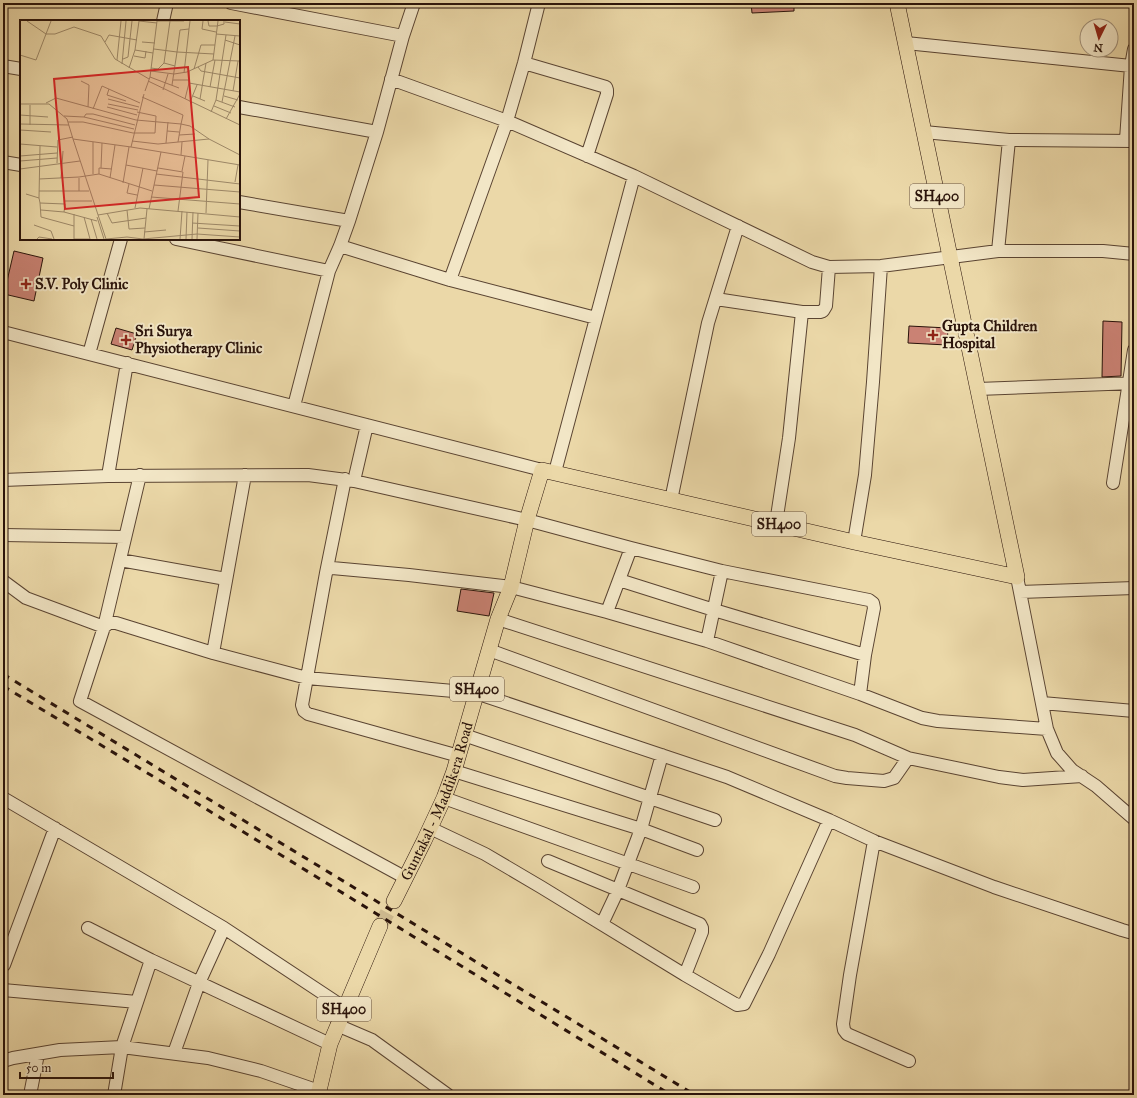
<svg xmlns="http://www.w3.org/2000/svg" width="1137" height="1098" font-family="'IM FELL Great Primer',serif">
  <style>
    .building { fill: #ca8274; stroke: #2a130a }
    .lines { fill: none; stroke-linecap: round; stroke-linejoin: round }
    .major-tunnel { stroke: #ceba90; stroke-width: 15; stroke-dasharray: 15 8; stroke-linecap: butt }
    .minor-casing { stroke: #5a4432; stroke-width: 14 }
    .major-casing { stroke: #2a130a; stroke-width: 16 }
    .minor { stroke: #f2e6c6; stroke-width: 12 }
    .major { stroke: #ebd8a8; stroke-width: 15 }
    .rail { stroke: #2a130a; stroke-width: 3; stroke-dasharray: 7 7; stroke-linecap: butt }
    .poi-dot { fill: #8f2418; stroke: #f2e6c6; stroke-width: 1.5 }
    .labels { text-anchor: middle; stroke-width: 4; stroke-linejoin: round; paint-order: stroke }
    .shield { fill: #f2e6c6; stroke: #665242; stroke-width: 1 }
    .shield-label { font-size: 14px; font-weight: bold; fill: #2a130a }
    .poi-label { font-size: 15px; font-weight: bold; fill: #2a130a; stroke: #f2e6c6; text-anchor: start }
    .street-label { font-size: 15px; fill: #2a130a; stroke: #f2e6c6 }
    .inset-road { fill: none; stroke: #9e8969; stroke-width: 1 }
    .view { fill: #d62828; fill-opacity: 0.15; stroke: #d62828; stroke-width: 2 }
    .inset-edge { fill: none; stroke: #2a130a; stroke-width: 2 }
  </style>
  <rect width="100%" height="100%" fill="#ebd8a8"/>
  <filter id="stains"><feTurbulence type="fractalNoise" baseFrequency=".005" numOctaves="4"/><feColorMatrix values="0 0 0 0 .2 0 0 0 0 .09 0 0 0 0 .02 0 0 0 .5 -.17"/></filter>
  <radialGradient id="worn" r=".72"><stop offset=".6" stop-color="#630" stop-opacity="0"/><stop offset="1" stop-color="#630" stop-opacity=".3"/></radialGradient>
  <!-- building -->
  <path class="building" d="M751,3H794V11L752,13Z
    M14,251L43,258L34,301L4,294Z
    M1103,321L1122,322L1121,376L1102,377Z
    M909,326L948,328L947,345L908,343Z
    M116,328L137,334L132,350L111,344Z
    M461,589L494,593L489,616L457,611Z"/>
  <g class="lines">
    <!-- major-tunnel -->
    <path class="major-tunnel" d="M380,926L394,901"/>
    <!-- minor casing -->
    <g class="minor-casing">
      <path id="minor" d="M231,3L403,36
        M163,21L167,3
        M906,43L1131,66
        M524,63L606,87L607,90V94L587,156
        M3,66L21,69
        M391,79L507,121L634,176L812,262L829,267L881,266L998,251H1103L1134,254
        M239,107L377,132
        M924,132L1009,140L1134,141
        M1126,140L1131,66L1134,49
        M3,162L21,165
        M239,202L349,221
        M176,239L329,271
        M340,246L450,280L596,318
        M998,251L1009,140
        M450,280L507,121L524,63L539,3
        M716,299L802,312H820L823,311L826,306L829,267
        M3,332L542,470
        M89,354L121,239
        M978,389L1134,383
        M294,406L329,271L340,246L349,221L377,132L403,36L414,3
        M555,472L634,176
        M108,476L127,363
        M3,480L108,476L308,475L354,481L527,520L631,548L722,571L869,600L873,603L874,608L865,655L860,694
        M354,481L367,425
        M1113,483L1134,350
        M671,500L708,323L738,226
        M776,523L789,438L802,312
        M3,535L125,537
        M854,542L865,475L873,382L881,266
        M120,560L226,579
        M326,573L345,479
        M1017,577L1047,729L1057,753L1072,770L1096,786L1134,819
        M619,580L714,610L865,655
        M3,581L26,598L104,627L140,475
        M1020,592L1134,588
        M607,612L631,548
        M498,619L855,735L908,758L999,777L1023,780L1082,776
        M707,641L722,571
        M489,650L835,776L847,778L884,781L894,778L908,758
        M213,653L245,475
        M1042,703L1134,711
        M464,735L715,820
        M459,756L308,714L304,711L302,705L326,573L328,569L332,568L409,575L511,587L607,612L707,641L860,694L922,718L938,721L1047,729
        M454,771L641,829L697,850
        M3,798L224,928L345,1008
        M444,798L693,887
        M430,828L485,854L541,887L685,975L737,1005L744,1004L769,954L829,820
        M874,841L850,975L843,1024L844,1030L847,1034L909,1061
        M548,861L700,924L702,928V932L685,975
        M406,878L80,701L104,627L109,623H116L213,653L307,678L476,693L727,777L829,820L874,841L994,887L1122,930L1129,932H1134
        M602,924L618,890L641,829L662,755
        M88,928L151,960L330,1044
        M4,965L55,828
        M3,990L137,1002
        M337,1025L372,1040L448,1095
        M174,1053L199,983L224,928
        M3,1061L13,1058L60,1050L122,1047L208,1058L261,1071L319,1091
        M30,1095L38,1054
        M114,1095L122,1047L151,960"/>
    </g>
    <!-- major casing -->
    <g class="major-casing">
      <g id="major">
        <path id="s1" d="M394,901L424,841L444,798L454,771L498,619L511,587L527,520L542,470L854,542L1017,577L897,3"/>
        <path d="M318,1095L330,1044L380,926"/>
      </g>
    </g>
    <!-- minor -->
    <use href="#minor" class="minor"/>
    <!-- major -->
    <use href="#major" class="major"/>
    <!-- rail -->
    <path class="rail" d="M3,674L695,1095
      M3,686L159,780L671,1095"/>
  </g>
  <!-- markers -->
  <g class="poi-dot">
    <path d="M24 278h4v4h4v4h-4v4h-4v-4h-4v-4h4z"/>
    <path d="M931 329h4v4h4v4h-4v4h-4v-4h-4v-4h4z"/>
    <path d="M124 334h4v4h4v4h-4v4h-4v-4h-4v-4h4z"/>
  </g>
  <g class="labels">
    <!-- shield labels -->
    <g class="shield">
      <rect x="910" y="184" width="54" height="24" rx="3"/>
      <rect x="752" y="512" width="54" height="24" rx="3"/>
      <rect x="450" y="677" width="54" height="24" rx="3"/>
      <rect x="317" y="997" width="54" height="24" rx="3"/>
    </g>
    <g class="shield-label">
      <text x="937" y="201">SH400</text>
      <text x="779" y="529">SH400</text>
      <text x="477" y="694">SH400</text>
      <text x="344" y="1014">SH400</text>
    </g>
    <!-- poi labels -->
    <g class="poi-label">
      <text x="35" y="289">S.V. Poly Clinic</text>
      <text x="942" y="331">Gupta Children<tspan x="942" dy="17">Hospital</tspan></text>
      <text x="135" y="336">Sri Surya<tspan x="135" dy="17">Physiotherapy Clinic</tspan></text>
    </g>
    <!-- street labels -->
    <g class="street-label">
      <text dy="5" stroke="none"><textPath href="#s1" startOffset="109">Guntakal - Maddikera Road</textPath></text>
    </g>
  </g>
  <!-- overview -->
  <g transform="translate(20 20)">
    <rect width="220" height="220" fill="#ebd8a8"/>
    <path class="inset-road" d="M7,1L26,14H35L54,7L81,16L95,39L129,59M119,1L137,3M137,1H164M150,1L144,43L155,46M183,1L182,9L196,12M188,1L189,6H197L204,4V1M205,2L220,4M196,14L220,16M205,20L220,25M85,22L89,15L117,20M122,22L135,23M134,29L157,32L160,10L169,9L170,1M115,30L133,33M0,35L16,40L31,1M114,36L125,38L126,31M103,39L108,37L112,1M97,40L101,1M193,40L198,1M102,44L106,1M178,47L181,51L220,58M109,48L115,30L119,1M131,48L138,49L144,43M174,49L181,25H195M131,51L154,54L167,52L193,40L220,41M169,51V63L220,72M164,53L169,9M130,57L159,68M153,60H169M61,61L69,65L68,87M128,61L220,105M152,65L157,32L194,34M190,67L195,40M89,69L87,75L106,81M143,70L148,54M125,71L130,57L137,1M213,71L218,41M173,76L185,81M204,76L218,80M88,79L119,87M165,79L169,63M180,79L186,43M196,80L215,87M170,82L177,65M202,82L215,16M26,83L36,78L116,100L161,104L163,95L122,77M0,84H29L47,99L53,119M88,84L118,90M10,85V105M194,86L211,93M87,87L117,95M73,89L82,66L120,83M191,92L196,80L206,15M0,95L28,97M44,96L64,97L114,109M64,97L66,94H73L115,105M206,99L220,74M48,102H63L113,113H135L136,96L117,92M0,104L49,105M0,110L31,112M147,111L159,112M159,115L175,114M112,121L138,124L189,119L220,135M158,122L161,104L170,106L189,119M146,123L148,102M0,124L37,127M111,127L220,145M161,135L162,122M0,136L37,133M0,141L37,138M37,143L38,120L53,117M106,145L137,151M81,148L82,123M138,148L163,152L158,191M0,149L60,141M162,151L165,136M73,154V122M79,154V148L92,149M136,154L220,164M41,158L43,131M90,158L95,125M19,159L59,157L79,154L132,171M215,162L218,145M103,163L109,127M109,164L107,173L117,175M134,165L220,172M19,171H69M59,171V158M6,174L19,178L20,183L45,184L44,192L77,201M131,177L220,184M19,178L20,126M45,181H72M20,183L21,197L54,206M115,188L123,148M129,189L141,132M21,190L44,192M107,190L109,209L125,208M87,193L92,203L126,198M186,193L188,140M54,194V219H70M78,195L120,188L220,197M64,197L70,219M77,197L84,219M71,199L77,219M172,203L220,206M14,205L31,211L34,219M178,208L220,211M124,212L146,210M17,219L19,217L32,219M86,219L107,217L123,219L177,214L220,217M86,219L53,119L111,127L124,74M124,219L127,189M160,219L162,191M166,219L167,192M172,219L173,192M177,219L178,193"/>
    <path class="view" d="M168,47L179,177L45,189L34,59Z"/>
    <rect width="220" height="220" class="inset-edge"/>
  </g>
  <!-- margin -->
  <rect width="1137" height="1098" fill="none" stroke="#ebd8a8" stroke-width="16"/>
  <rect x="4" y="4" width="1129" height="1090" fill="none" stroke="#2a130a" stroke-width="2"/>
  <rect x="8" y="8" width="1121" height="1082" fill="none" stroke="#2a130a"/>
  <!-- north arrow -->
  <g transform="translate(1099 38) rotate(185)"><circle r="19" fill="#f2e6c6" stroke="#a2927b"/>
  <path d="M0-3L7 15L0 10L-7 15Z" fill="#8f2418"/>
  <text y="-6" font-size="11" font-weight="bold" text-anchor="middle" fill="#2a130a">N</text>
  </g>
  <!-- scale -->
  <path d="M20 1072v6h93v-6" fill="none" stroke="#2a130a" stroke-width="2"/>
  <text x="26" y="1072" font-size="12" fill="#2a130a" stroke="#f2e6c6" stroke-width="3" paint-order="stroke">50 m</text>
  <rect width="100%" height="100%" filter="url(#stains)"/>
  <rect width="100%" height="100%" fill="url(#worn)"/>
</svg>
